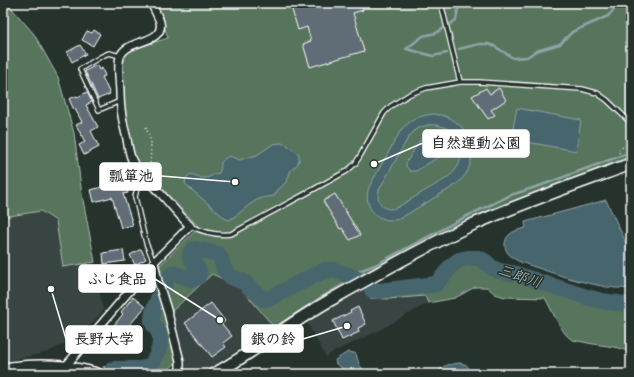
<svg xmlns="http://www.w3.org/2000/svg" width="634" height="377" font-family="Delius,'Klee One',sans-serif">
  <style>
    .built { fill: #374443 }
    .green { fill: #56745c; stroke: #aabaae }
    .water { fill: #47656d; stroke: #91a3a7; fill-rule: evenodd }
    .lines { fill: none; stroke-linecap: round; stroke-linejoin: round }
    .stream { stroke: #91a3a7; stroke-width: 2.5 }
    .river { stroke: #47656d; stroke-width: 16 }
    .building { fill: #606c76; stroke: #fff }
    .lane-casing { stroke: #fff; stroke-width: 6 }
    .street-casing { stroke: #fff; stroke-width: 10 }
    .secondary-casing { stroke: #fff; stroke-width: 14 }
    .path { stroke: #fff; stroke-width: 1.5; stroke-dasharray: 1 3; stroke-linecap: butt }
    .lane { stroke: #26332d; stroke-width: 3.5 }
    .street { stroke: #26332d; stroke-width: 7 }
    .secondary { stroke: #26332d; stroke-width: 11 }
    .labels { text-anchor: middle; stroke-width: 3; stroke-linejoin: round; paint-order: stroke }
    .water-label { font-size: 15px; font-style: italic; fill: #acbabd; stroke: #26332d }
    .leader { fill: none; stroke: #fff; stroke-width: 1.5 }
    .callout-dot { fill: #fff; stroke: #26332d; stroke-width: 1.5 }
    .callout { fill: #fff; stroke: #fff; stroke-width: 1.5 }
    .callout-label { font-size: 15px; text-anchor: middle; font-weight: bold; fill: #111 }
  </style>
  <rect width="100%" height="100%" fill="#26332d"/>
  <filter id="ink" filterUnits="userSpaceOnUse"><feTurbulence type="fractalNoise" baseFrequency=".025" numOctaves="2"/><feDisplacementMap in="SourceGraphic" scale="8" xChannelSelector="R" yChannelSelector="G"/><feConvolveMatrix kernelMatrix="1 2 1 2 8 2 1 2 1" color-interpolation-filters="sRGB"/></filter>
  <g filter="url(#ink)">
    <!-- built -->
    <path class="built" d="M41,211L56,221L63,267L95,262L103,311L84,332L68,342L48,352L3,362V217Z
      M212,274L240,287L274,327L216,364L203,371L192,374L185,369L171,312Z
      M362,288L370,298L388,299L425,296L428,303L376,332L333,352L326,357L306,321Z"/>
    <!-- green -->
    <path class="green" d="M3,3H7L34,34L58,77L74,133L82,195L95,262L63,267L56,221L41,211L3,217Z
      M153,3H631V156L514,201L461,223L341,285L319,298L274,327L240,287L212,274L171,312L159,274V266L199,227L143,170L136,159L131,143L125,110L123,65L124,58L128,52L133,49L168,38L161,17Z
      M470,255C479,256 486,258 492,264L587,294L631,303V353C617,345 599,346 583,342C580,341 574,341 571,339C561,333 551,308 545,298L505,297L495,294L487,287H475L455,298L428,303L425,296L388,299L370,298L376,288L403,286L435,282L445,271L450,263L460,257Z
      M158,290L167,314L177,362L163,374H126L103,367L124,363L144,364L149,361L156,349L158,345C155,340 148,329 147,324C145,316 155,298 158,290Z"/>
    <!-- water -->
    <path class="water" d="M517,108L581,120L576,151L511,139Z
      M434,114C439,115 444,115 449,118C468,126 477,151 468,170C465,177 460,181 454,186L399,219C378,224 362,208 369,187L401,130C410,120 420,115 434,114ZM427,125C439,124 450,127 457,138C460,143 461,149 461,156C459,174 442,181 428,189C418,195 408,201 398,207C386,213 375,204 379,190L408,138L416,129Z
      M429,134C438,135 445,137 449,145L448,151L416,171H410L406,166V163L420,140Z
      M281,143L287,145L299,154V160L297,165L291,170L287,181L278,190L274,196C268,197 261,197 255,201C246,206 239,215 229,220L226,219L185,184L186,178L189,175C195,173 199,179 206,178C210,177 214,174 219,173C224,163 216,164 229,156L240,160L246,158L257,155L273,144Z
      M606,200L631,253V289C620,288 608,288 597,285C577,281 558,275 538,268C530,265 520,263 513,258C508,254 504,249 505,243C507,232 517,230 526,228L525,222Z
      M348,352L354,353L356,354L359,364L366,374H348L347,371L336,364L335,360Z
      M459,363C468,364 468,366 471,374H438C441,364 450,365 459,363Z"/>
    <g class="lines">
      <!-- stream -->
      <path class="stream" d="M406,49L423,36L436,33L456,20L459,3
        M407,49L433,56L447,53
        M459,49L479,44H488L494,46L513,58L527,57L536,51L560,44L572,32L608,16L620,3
        M348,275L375,265L461,219L511,195L542,185L631,152"/>
      <!-- river -->
      <path class="river" d="M164,286L166,279L173,273L191,279H194L198,277L199,271L190,257L191,252L195,249L218,254L221,259L225,271L231,277L244,282L251,289L264,299L270,298L325,270H333L354,277
        M372,290L379,291L436,284L444,275L451,266L459,260L468,258H479L486,262L491,267L499,271L516,274L587,297L602,301L631,305
        M113,369C120,369 127,369 134,369C137,369 141,369 144,368C155,366 161,347 160,337C160,331 153,327 152,321C151,312 157,302 160,294"/>
    </g>
    <!-- building -->
    <path class="building" d="M290,3H361L363,10L353,13L364,51L310,67L303,44L311,41L307,27L298,30Z
      M94,30L100,34L93,46L82,40L87,31L92,33Z
      M80,45L86,54L72,62L67,52Z
      M97,65L99,70L102,68L105,76L102,77L110,94L98,99L85,71Z
      M486,88L490,94L499,88L506,100L491,110L495,115L488,119L472,96Z
      M87,92L92,102L86,105L98,127L91,131L99,147L84,155L79,145L85,142L76,125L82,122L75,109L74,110L69,99L77,96L78,97Z
      M122,172L128,193L123,194L133,225L121,228L112,197L94,202L91,190L113,184L111,175Z
      M335,194L360,235L350,240L342,228L340,229L323,201Z
      M141,249L146,259L135,265L130,255Z
      M123,250L125,261L104,264L103,253Z
      M133,297L145,307L128,327L137,334V337L136,341L132,343H129L121,337L115,344L109,345L105,341V336L123,314L121,312Z
      M211,303L225,321L222,324L232,336L223,343L226,347L212,357L185,323Z
      M358,307L366,324L358,328L359,332L342,340L333,321L351,312L350,311Z"/>
    <g class="lines">
      <!-- lane casing -->
      <g class="lane-casing">
        <path id="lane" d="M441,3L460,82
          M120,56L109,53L102,56L80,69L99,110L120,101
          M145,177L137,188L135,197L146,243L154,262
          M190,226C203,232 216,236 231,234L307,193L347,171L355,164L360,156L384,113L391,106L410,94L426,88L460,82H479L582,89L597,93L607,100L631,123"/>
      </g>
      <!-- street casing -->
      <g class="street-casing">
        <path id="street" d="M154,262L158,281L168,313L180,361V374
          M65,367L154,262L190,226C180,216 171,205 161,194C151,184 138,173 132,160C129,153 128,146 127,139C123,124 120,109 120,94C120,83 117,67 120,57C126,38 165,45 160,22C158,16 154,9 151,3"/>
      </g>
      <!-- secondary casing -->
      <g class="secondary-casing">
        <path id="secondary" d="M3,369C23,366 43,365 63,367C74,368 86,371 97,374
          M214,374C256,351 292,321 334,298C378,273 422,248 467,227C521,203 576,184 631,164"/>
      </g>
      <!-- path -->
      <path class="path" d="M146,127L151,142L150,172
        M621,157L618,150L631,142"/>
      <!-- lane -->
      <use href="#lane" class="lane"/>
      <!-- street -->
      <use href="#street" class="street"/>
      <!-- secondary -->
      <use href="#secondary" class="secondary"/>
    </g>
  </g>
  <g class="labels">
    <!-- water labels -->
    <g class="water-label">
      <text transform="translate(520 276) rotate(19)" y="5">三郎川</text>
    </g>
  </g>
  <!-- callouts -->
  <path class="leader" d="M374 164L423 143M235 182L161 176M220 320L155 279M347 326L303 339M51 289L66 339"/>
  <g class="callout-dot">
    <circle cx="374" cy="164" r="4"/>
    <circle cx="235" cy="182" r="4"/>
    <circle cx="220" cy="320" r="4"/>
    <circle cx="347" cy="326" r="4"/>
    <circle cx="51" cy="289" r="4"/>
  </g>
  <g class="callout">
    <rect x="423" y="130" width="106" height="27" rx="4"/>
    <rect x="100" y="163" width="61" height="27" rx="4"/>
    <rect x="79" y="265" width="76" height="27" rx="4"/>
    <rect x="242" y="325" width="61" height="27" rx="4"/>
    <rect x="66" y="326" width="76" height="27" rx="4"/>
  </g>
  <g class="callout-label">
    <text x="476" y="148">自然運動公園</text>
    <text x="131" y="181">瓢箪池</text>
    <text x="117" y="284">ふじ食品</text>
    <text x="273" y="344">銀の鈴</text>
    <text x="104" y="344">長野大学</text>
  </g>
  <!-- margin -->
  <rect width="634" height="377" fill="none" stroke="#26332d" stroke-width="16"/>
  <rect x="8" y="8" width="618" height="361" fill="none" stroke="#fff" stroke-width="1.5" filter="url(#ink)"/>
</svg>
